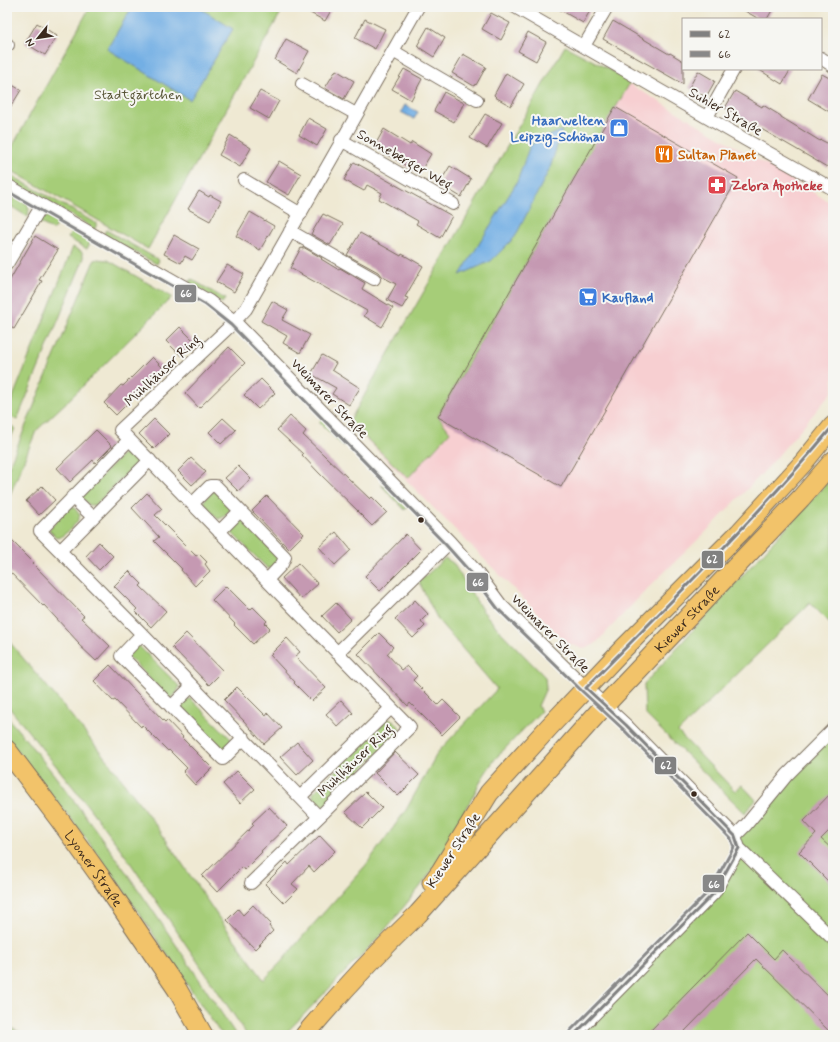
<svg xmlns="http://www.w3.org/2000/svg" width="840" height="1042" font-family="Mynerve,sans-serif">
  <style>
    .built { fill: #f7cfd1 }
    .green { fill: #a6cd78; stroke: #707c4b }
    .water { fill: #73afe4; stroke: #576c81 }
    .building { fill: #c599b2 }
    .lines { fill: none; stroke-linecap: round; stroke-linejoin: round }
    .street-casing { stroke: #7a6d5d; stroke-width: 14 }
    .primary-casing { stroke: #7a6d5d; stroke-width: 21 }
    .street { stroke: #fff; stroke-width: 12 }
    .primary { stroke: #f2c36a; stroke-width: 19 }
    .bus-1-casing { stroke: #f6f6f2; stroke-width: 6 }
    .bus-2-casing { stroke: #f6f6f2; stroke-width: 6 }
    .bus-1 { stroke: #808080; stroke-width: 3 }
    .bus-2 { stroke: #888; stroke-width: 3 }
    .bus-dot { fill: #3b2a1e; stroke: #f6f6f2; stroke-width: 1.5 }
    .labels { text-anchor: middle; stroke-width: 4; stroke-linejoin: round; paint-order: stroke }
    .park-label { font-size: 14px; fill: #565334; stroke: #f6f6f2 }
    .street-label { font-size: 14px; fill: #3b2a1e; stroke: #f6f6f2 }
    .shop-label { font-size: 14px; font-weight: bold; fill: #366cbe; stroke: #f6f6f2; text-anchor: end }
    .food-label { font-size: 14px; font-weight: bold; fill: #c56008; stroke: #f6f6f2; text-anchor: start }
    .health-label { font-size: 14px; font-weight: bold; fill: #be3a42; stroke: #f6f6f2; text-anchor: start }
    .line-badge { stroke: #f6f6f2; stroke-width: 1.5 }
    .badge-label { font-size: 11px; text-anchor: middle; font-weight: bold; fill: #fff }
  </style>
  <rect width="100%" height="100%" fill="#f6f6f2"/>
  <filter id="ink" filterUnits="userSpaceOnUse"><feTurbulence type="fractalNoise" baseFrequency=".025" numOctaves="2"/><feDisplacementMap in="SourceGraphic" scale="8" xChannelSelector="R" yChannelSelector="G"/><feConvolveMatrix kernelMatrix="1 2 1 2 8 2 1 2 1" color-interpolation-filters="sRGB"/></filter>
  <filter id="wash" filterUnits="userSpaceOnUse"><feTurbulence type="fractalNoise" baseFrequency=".012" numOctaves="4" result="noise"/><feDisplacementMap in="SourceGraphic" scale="16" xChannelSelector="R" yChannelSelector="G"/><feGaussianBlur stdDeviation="0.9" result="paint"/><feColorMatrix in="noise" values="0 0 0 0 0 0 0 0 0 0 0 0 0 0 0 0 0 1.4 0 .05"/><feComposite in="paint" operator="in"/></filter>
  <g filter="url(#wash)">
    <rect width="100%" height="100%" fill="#efe9d3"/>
    <!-- built -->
    <path class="built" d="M565,46L833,204V391L770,465L712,526L648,588L595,644L589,647L581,648L567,643L563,639L349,422Z"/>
    <!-- green -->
    <path class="green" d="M90,7H284L148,249L7,168V156Z
      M565,46L631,81L438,416L450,432L408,478L349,422Z
      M7,173L97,224L94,230L85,223L7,179Z
      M14,197L28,204L29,209L28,217L9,205Z
      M45,217H49L58,222L53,230L37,221Z
      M73,230L81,235L92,239L87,249L68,238Z
      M106,230L159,260L157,264L103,235Z
      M73,247L82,252L84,258L17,420L7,415V412Z
      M98,259L108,260L172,297L74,395L36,431L7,502V471L93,263L95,260Z
      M191,279L225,299L222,303L189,283Z
      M322,419L334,431L336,435L343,442L344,447L319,422Z
      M7,424L15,428L7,447Z
      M127,450L130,451L137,458L136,464L95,505H89L81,497Z
      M833,476V626L810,603L678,732L735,791L742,785L756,800L745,813L645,714L644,684Z
      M381,485L386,487L407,508L405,510Z
      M213,491H217L231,506C230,512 224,518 218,519L204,504C203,499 209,495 213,491Z
      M73,506L80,515C79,522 64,537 57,538L49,530L67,507Z
      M242,519L279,558C276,563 273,570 267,568L231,532V528L238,520Z
      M445,558L453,563L482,610L499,630L545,677L546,688L538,706L541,711L495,759L484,775L441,857L420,887L380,936L285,1034L246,1035L244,1030L125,855L77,792L7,705V639L61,703L111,765L158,828L219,918L264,980L282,961L303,936L366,865L406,810L438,752L497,689L438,620L419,582Z
      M138,645L179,686C179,691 174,697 169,699L128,656Z
      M188,699H191L231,739V742L222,751L180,708Z
      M7,717C92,817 164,926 236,1035H224L219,1031L208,1015L118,882L79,829L7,738Z
      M387,720C394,718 399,725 400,731L324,806H320L313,800V793Z
      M833,729V1035H577L714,893L739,848L735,836Z
      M7,1026L26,1035H7Z"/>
    <!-- water -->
    <path class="water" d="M132,7H198L233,29L190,100L107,49Z
      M405,105L418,112L414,119L401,112Z
      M562,130L550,168L515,237L491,261L460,275L517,182L530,145Z"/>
    <g id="blocks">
      <!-- building -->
      <path class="building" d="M299,7H333L325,21Z
        M555,7H592L583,23Z
        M738,7H774L767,19H759Z
        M491,13L510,23L501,40L482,29Z
        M365,19L385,29L375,49L355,38Z
        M613,21L669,54L670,53L683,61V84L603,39Z
        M37,23L57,36L45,55L25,43Z
        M428,27L445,38L434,57L417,46Z
        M528,32L546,42L536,61L518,51Z
        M286,39L309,51L297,73L275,60Z
        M463,54L486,67L476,85L475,84L474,86L452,73Z
        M404,69L422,79L411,100L392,89Z
        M758,69H791L782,84Z
        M336,70L354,81L344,99L325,88Z
        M698,71L715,81L706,97L689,88Z
        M506,73L524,84L511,106L495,97H496L494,95Z
        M822,74L833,80V114L808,99Z
        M7,82L21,90L7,113Z
        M260,91L279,101L269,119L250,108Z
        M735,91L762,107L763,105L781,116V117L820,141L821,140L833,146V156L827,167L725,108Z
        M444,92L464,103L454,122L434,111Z
        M615,107L738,178L561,487L438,417Z
        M485,114L502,123L487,148L470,138Z
        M308,118L327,129L317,146L299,135Z
        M384,129L410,145L412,142L431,154L419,174L400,162L374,147Z
        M230,135L251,148L240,167L219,155Z
        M279,161L301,174L289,195L266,182Z
        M354,162L452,216L440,238L416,224L418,221L379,199L382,193L367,185L364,191L344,180Z
        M450,166L471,179L461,197L439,184Z
        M199,191L209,197L210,195L221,201L210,221L188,209Z
        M250,212L274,226L260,250L236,236Z
        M323,214L343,224L330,245L311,234Z
        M360,233L401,256L402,254L423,266L405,297L408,298L402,308L387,300L396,284L381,276L378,272L347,255Z
        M174,235L199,249L192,260L185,256L181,263L164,254Z
        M35,236L58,250L39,280L42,281L14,329L7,325V285Z
        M303,247L322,258L321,259L339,270L340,268L365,283L362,289L393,308L382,327L364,316L367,311L290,268L301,248L303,249Z
        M227,265L244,274L234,292L216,282Z
        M272,301L288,310L282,320L310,335L300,353L283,343L287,336L261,321Z
        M180,327L195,342L181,356L166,341Z
        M229,347L245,363L199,408L185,393Z
        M322,355L336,363L332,370L360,388L349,405L332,394L336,388L311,374Z
        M152,357L166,371L151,386L148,383L116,415L104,403L121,385L123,386Z
        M261,379L275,393L258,409L244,395Z
        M290,416L306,431L303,435L370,499L372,497L387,512L372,526L357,511H358L319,473L302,455L303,454L277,430Z
        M223,418L236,430L221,444L209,432Z
        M154,419L169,434L154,449L139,434Z
        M96,430L112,446L95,463L93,460L70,482L57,468Z
        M191,458L206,472L192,485L178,471Z
        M238,466L251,479L238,491L225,478Z
        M42,486L55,500L39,515L26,501Z
        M147,493L162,509L155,515L196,556L199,554L207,562L205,564L210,571L195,586L181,570L182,569L154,541L159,537L132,508Z
        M267,496L304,534L289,549L252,511Z
        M336,532L351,550L335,565L319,547Z
        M406,534L421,550L380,591L365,576Z
        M7,536L34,563L33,564L84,616L81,618L110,646L96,661L78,644L79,643L44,605L43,606L7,569Z
        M99,542L113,556L99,570L86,556Z
        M298,563L318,584L301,599L282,578Z
        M129,571L142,584L140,586L166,611L151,627L135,611L137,609L114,586Z
        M226,586L250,610L253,607L267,621L265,623L270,628L253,644L234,625L235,624L212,600Z
        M415,600L428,614L421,621L425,626L413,638L395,619Z
        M336,603L351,619L337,632L322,616Z
        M186,633L223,671L209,685L172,647Z
        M379,633L393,647L387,654L402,670L407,666L417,676L413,680L438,705L443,700L460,717L442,735L410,703L408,706L358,654Z
        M287,638L300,652L295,656L326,688L312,701L294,683L295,682L270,655Z
        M110,665L165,722L167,720L183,737L182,738L212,768L195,785L183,772L187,768L169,750L168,751L142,725L141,727L115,700L113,701L94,681Z
        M237,687L266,716L268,713L282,728L264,744L244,721L224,700Z
        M341,700L353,713L338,727L326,714Z
        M297,742L313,760L297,775L280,757Z
        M395,752L419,775L398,796L375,773Z
        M237,771L255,789L240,803L223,784Z
        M833,791V827L821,839L833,850V886L799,852L816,834L804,821Z
        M366,792L382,808L362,828L345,812Z
        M269,807L287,826L261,851L262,852L244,870L242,867L217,892L202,876L254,825L252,823Z
        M320,835L335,851L314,872L309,866L292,884L298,889L284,903L265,884L287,862L289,865Z
        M253,905L271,924L269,926L273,931L255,949L227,920L238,909L243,915Z
        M747,932L774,959L782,950L833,1000V1035L756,959L681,1035H646Z"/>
    </g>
  </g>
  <g filter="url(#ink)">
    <use href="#blocks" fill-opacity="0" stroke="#7a6d5d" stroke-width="1"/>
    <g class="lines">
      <!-- street casing -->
      <g class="street-casing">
        <path id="street" d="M515,7L746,140L833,189
          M7,44L8,45
          M584,46L607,7
          M393,51L477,100
          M821,58L833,66
          M302,84L356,114
          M707,117L734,69
          M341,140L453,204
          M244,180L301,214
          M7,185L209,301L234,321L450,542L475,570L501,605L586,688L626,725L735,836L739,848L833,939
          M290,231L374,279
          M7,264L42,205
          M150,460L60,551L142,634L319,817L410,727C313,628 217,529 120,430L227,329L246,309L418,7
          M72,497L93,517
          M192,504L210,486H216L285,557L282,564L267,580
          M219,532L240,511
          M60,551L40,531L129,440
          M142,634L121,656L223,759L244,738
          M337,653L450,542
          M171,707L192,686
          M300,797L391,708
          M735,836L746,825L787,775L833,729
          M251,883L319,817
          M574,1035L714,893L739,848"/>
      </g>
      <!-- primary casing -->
      <g class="primary-casing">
        <g id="primary">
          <path id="s1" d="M7,750L59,819L102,879L177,989L203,1035"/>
          <path d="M432,883L441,871L489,793L549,727L620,652L739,533L803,463L833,426"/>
          <path id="s2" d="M305,1035C340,993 378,952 418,914L604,706L801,498L833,461"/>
        </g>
      </g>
      <!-- street -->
      <use href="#street" class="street"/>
      <!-- primary -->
      <use href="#primary" class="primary"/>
      <!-- bus-1 casing -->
      <g class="bus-1-casing">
        <path id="bus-1" d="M586,688C670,602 756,519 833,426
          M586,688L626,725L735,836L739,848
          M574,1035L714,893L739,848"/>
      </g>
      <!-- bus-2 casing -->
      <g class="bus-2-casing">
        <path id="bus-2" d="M7,191L206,305L231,325L446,545L471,573L498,609L583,692L623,729L731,839L734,847L710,890L570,1031"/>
      </g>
      <!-- bus-1 -->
      <use href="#bus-1" class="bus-1"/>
      <!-- bus-2 -->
      <use href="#bus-2" class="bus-2"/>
    </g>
  </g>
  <!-- icons -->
  <defs>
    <g id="shop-square" transform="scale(1)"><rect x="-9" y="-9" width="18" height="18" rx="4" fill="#3f7fe0" stroke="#f6f6f2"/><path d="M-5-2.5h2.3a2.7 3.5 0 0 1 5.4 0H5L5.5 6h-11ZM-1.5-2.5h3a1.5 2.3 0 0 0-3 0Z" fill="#fff"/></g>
    <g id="restaurant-square" transform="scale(1)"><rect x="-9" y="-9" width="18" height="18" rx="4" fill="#e8710a" stroke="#f6f6f2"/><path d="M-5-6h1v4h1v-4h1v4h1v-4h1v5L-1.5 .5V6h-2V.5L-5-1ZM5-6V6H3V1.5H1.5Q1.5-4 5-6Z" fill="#fff"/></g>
    <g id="pharmacy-square" transform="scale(1)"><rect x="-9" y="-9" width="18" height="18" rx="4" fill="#e0444e" stroke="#f6f6f2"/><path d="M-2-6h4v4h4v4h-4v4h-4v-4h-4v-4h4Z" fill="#fff"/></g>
    <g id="supermarket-square" transform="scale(1)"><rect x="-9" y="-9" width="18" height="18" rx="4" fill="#3f7fe0" stroke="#f6f6f2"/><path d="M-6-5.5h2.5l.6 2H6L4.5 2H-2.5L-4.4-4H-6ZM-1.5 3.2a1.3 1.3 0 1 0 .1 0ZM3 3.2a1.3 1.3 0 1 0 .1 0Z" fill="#fff"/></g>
  </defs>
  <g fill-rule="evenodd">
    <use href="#shop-square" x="619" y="128"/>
    <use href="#restaurant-square" x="664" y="154"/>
    <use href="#pharmacy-square" x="717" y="185"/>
    <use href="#supermarket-square" x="588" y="297"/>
  </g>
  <!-- markers -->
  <g class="bus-dot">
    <circle cx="421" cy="520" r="3.5"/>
    <circle cx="694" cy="794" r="3.5"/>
  </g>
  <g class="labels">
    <!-- park labels -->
    <g class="park-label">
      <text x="138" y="99">Stadtgärtchen</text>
    </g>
    <!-- street labels -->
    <g class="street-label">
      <text transform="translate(726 111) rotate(30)" y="5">Suhler Straße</text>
      <text transform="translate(405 159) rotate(30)" y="5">Sonneberger Weg</text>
      <text transform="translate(162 370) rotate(-43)" y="5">Mühlhäuser Ring</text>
      <text transform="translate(330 398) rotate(46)" y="5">Weimarer Straße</text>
      <text dy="5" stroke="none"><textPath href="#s2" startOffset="565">Kiewer Straße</textPath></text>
      <text transform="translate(551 633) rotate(45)" y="5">Weimarer Straße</text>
      <text transform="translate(355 760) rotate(-44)" y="5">Mühlhäuser Ring</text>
      <text transform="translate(453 850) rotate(-57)" y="5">Kiewer Straße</text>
      <text dy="5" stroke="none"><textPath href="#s1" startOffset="147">Lyoner Straße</textPath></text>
    </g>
    <!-- shop labels -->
    <g class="shop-label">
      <text x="605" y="125">Haarwelten<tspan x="605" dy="16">Leipzig-Schönau</tspan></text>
      <text x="602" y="302" text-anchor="start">Kaufland</text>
    </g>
    <!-- food labels -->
    <g class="food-label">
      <text x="678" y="159">Sultan Planet</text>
    </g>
    <!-- health labels -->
    <g class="health-label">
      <text x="731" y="190">Zebra Apotheke</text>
    </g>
  </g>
  <g class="line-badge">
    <rect x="174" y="284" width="23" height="19" rx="4" fill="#888"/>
    <rect x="701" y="550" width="23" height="19" rx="4" fill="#808080"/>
    <rect x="466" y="572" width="23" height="20" rx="4" fill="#888"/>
    <rect x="654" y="756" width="23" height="19" rx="4" fill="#808080"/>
    <rect x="702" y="874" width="23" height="19" rx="4" fill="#888"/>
  </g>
  <g class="badge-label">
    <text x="186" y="297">66</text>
    <text x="712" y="563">62</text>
    <text x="478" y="586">66</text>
    <text x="666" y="769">62</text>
    <text x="714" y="888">66</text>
  </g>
  <!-- margin -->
  <rect width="840" height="1042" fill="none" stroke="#f6f6f2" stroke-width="24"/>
  <!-- legend -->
  <rect x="682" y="18" width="140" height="52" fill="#f6f6f2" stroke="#aba49d"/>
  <rect x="690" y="31" width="20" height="6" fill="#808080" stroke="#aba49d"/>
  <text x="718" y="38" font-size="12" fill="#3b2a1e">62</text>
  <rect x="690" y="51" width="20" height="6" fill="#888888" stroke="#aba49d"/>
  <text x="718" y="58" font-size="12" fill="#3b2a1e">66</text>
  <!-- north arrow -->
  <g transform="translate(38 38) rotate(240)" stroke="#f6f6f2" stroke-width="3" paint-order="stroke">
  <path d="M0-3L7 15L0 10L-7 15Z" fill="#3b2a1e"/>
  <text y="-6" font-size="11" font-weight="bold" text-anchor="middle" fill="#3b2a1e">N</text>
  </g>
</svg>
